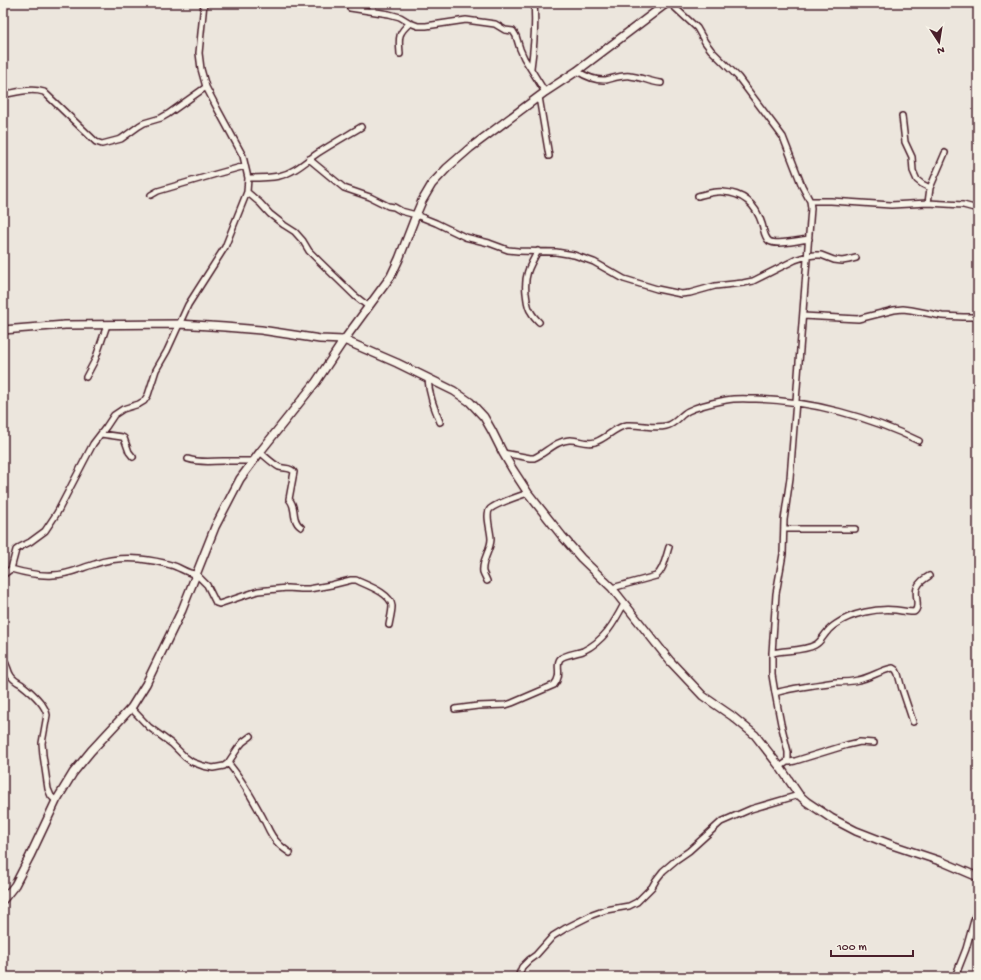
<svg xmlns="http://www.w3.org/2000/svg" width="981" height="980" font-family="'Gochi Hand',sans-serif">
  <style>
    .lines { fill: none; stroke-linecap: round; stroke-linejoin: round }
    .minor-casing { stroke: #4a1f2b; stroke-width: 8 }
    .tertiary-casing { stroke: #4a1f2b; stroke-width: 10 }
    .minor { stroke: #f7f3e8; stroke-width: 5 }
    .tertiary { stroke: #f7f3e8; stroke-width: 7 }
  </style>
  <rect width="100%" height="100%" fill="#ece6dd"/>
  <filter id="ink" filterUnits="userSpaceOnUse"><feTurbulence type="fractalNoise" baseFrequency=".025" numOctaves="2"/><feDisplacementMap in="SourceGraphic" scale="8" xChannelSelector="R" yChannelSelector="G"/><feConvolveMatrix kernelMatrix="1 2 1 2 8 2 1 2 1" color-interpolation-filters="sRGB"/></filter>
  <g filter="url(#ink)">
    <g class="lines">
      <!-- minor casing -->
      <g class="minor-casing">
        <path id="minor" d="M373,3V11
          M670,3L697,28L705,42L711,50L738,77L783,137L802,186L810,201L811,208L790,478L784,520L783,554L776,594L772,653V675L775,693L781,724L788,752V758L787,762L780,767
          M350,8L389,14L400,17L410,23L418,26H426L466,20L495,24L505,30L513,31L516,36L520,49L524,58L545,92
          M400,54C399,38 397,34 410,23
          M531,68C534,46 536,25 534,3
          M577,71C585,76 595,81 606,80C614,78 622,75 630,76C641,77 650,82 661,83
          M3,95C16,92 31,88 44,92L96,142L102,144L121,139L139,126L144,123L161,118L168,114L206,87
          M539,97L549,156
          M902,116L905,142L912,157L913,171L917,180L922,184L930,188
          M309,159L344,188L370,197L388,206L394,207L401,211L416,215L436,223L465,237L489,243L508,250L518,251L556,252L574,255L594,262L624,279L657,289L681,294L690,293L715,286L743,283L753,281L795,260L807,256L815,255H821L834,260L842,261L848,260L856,258
          M248,178C258,178 269,178 279,176C294,173 306,161 318,153C332,144 346,136 361,127
          M247,192L260,203L270,214L284,225L295,232L303,241L309,251L319,261L355,296L369,307
          M151,195L158,191L216,174L245,166
          M698,196C706,194 715,191 723,192C744,193 756,205 762,224C764,230 764,237 769,241C777,246 800,240 809,239
          M810,201H831L891,205L928,203L963,205L978,209
          M928,203L930,188L945,153
          M538,251C529,267 524,275 526,293C527,300 527,307 531,312C533,316 536,319 539,322
          M803,316L858,319L894,310L903,309L911,310L942,316L963,317H978
          M86,377L95,360L107,325
          M428,379C429,395 434,407 440,422
          M101,434L122,437L124,438L129,452L133,457
          M260,452C266,457 272,463 279,467C284,469 291,467 294,472L289,499C295,506 293,510 295,518C296,522 298,525 301,527
          M503,453L530,458H534C546,453 555,441 569,440C578,439 585,445 595,442C607,438 615,427 627,425C641,424 653,429 666,426C676,424 680,415 688,411C698,406 716,402 726,400C736,398 747,399 756,399C812,401 870,417 919,441
          M188,459C200,463 211,461 223,461C233,461 243,461 253,461
          M784,529H855
          M11,569C25,573 39,576 53,575C68,575 81,568 95,564C109,559 126,558 140,559C150,560 161,562 171,565C180,567 187,574 196,574L207,585L216,603L219,604L258,591L287,588L301,589H309L331,585L351,580H356C366,585 391,593 392,606C392,612 390,619 389,625
          M3,575L11,569L16,550L20,547L30,542L45,531L57,513L93,444L106,427L114,415L123,409L139,404L144,401L148,395L156,370L167,351L188,305L225,247L247,192L248,178L243,156L218,110L206,87L201,69L199,53L204,3
          M487,581C486,578 484,575 483,572C481,561 491,550 491,539C491,531 485,514 490,509C496,504 519,496 528,493
          M612,588L656,576C664,570 666,556 669,547
          M772,653C785,650 804,651 815,645C821,642 823,636 827,632C829,629 833,626 836,624C852,613 877,608 896,610C902,611 908,612 914,612C921,607 914,595 917,588C919,582 924,579 929,576
          M3,659C8,665 7,670 11,676C13,679 17,682 21,684C30,691 45,704 47,715L42,743L43,755L48,789L51,796L56,801
          M775,693C795,687 816,685 836,682C844,682 851,682 858,680C870,678 881,670 893,668L896,670L898,674L902,689L913,722
          M131,708L149,727L172,744L185,757L192,762L203,766L213,768L224,766L228,763L238,748L243,742L251,736
          M455,709L478,706L506,705L512,703L554,685C563,675 555,665 560,659C563,655 578,653 583,651C604,641 614,623 624,604
          M787,762H790L795,761L847,745L860,742L874,743
          M228,763C242,779 252,798 262,816C267,825 270,836 278,843C281,847 286,850 290,853
          M518,977L522,967L529,960L536,955L553,936L566,928L592,915L606,910L629,906L637,902L652,887L656,880L663,871L676,860L689,851L721,822L751,809L799,795
          M955,977L966,949L978,906"/>
      </g>
      <!-- tertiary casing -->
      <g class="tertiary-casing">
        <path id="tertiary" d="M3,330L65,325L179,324L225,327L261,330L320,339L344,340L397,363L454,391L470,402L484,417L492,431L503,453L513,470L528,493L562,536L581,558L612,588L670,661L703,696L732,716L755,735L780,767L799,795L807,802L831,818L856,831L892,845L943,862L978,877
          M3,900L15,885L30,856L56,801L73,773L91,751L131,708L146,684L182,610L215,527L240,479L260,452L316,382L344,340L391,276L399,259L416,215L422,201L432,184L447,168L470,148L545,92L577,71L667,3"/>
      </g>
      <!-- minor -->
      <use href="#minor" class="minor"/>
      <!-- tertiary -->
      <use href="#tertiary" class="tertiary"/>
    </g>
  </g>
  <!-- margin -->
  <rect width="981" height="980" fill="none" stroke="#f7f3e8" stroke-width="16"/>
  <rect x="8" y="8" width="965" height="964" fill="none" stroke="#4a1f2b" stroke-width="1.5" filter="url(#ink)"/>
  <!-- north arrow -->
  <g transform="translate(939 42) rotate(168)" stroke="#f7f3e8" stroke-width="3" paint-order="stroke">
  <path d="M0-3L7 15L0 10L-7 15Z" fill="#4a1f2b"/>
  <text y="-6" font-size="11" font-weight="bold" text-anchor="middle" fill="#4a1f2b">N</text>
  </g>
  <!-- scale -->
  <path d="M831 950v6h82v-6" fill="none" stroke="#4a1f2b" stroke-width="2"/>
  <text x="837" y="950" font-size="12" fill="#4a1f2b" stroke="#f7f3e8" stroke-width="3" paint-order="stroke">100 m</text>
</svg>
